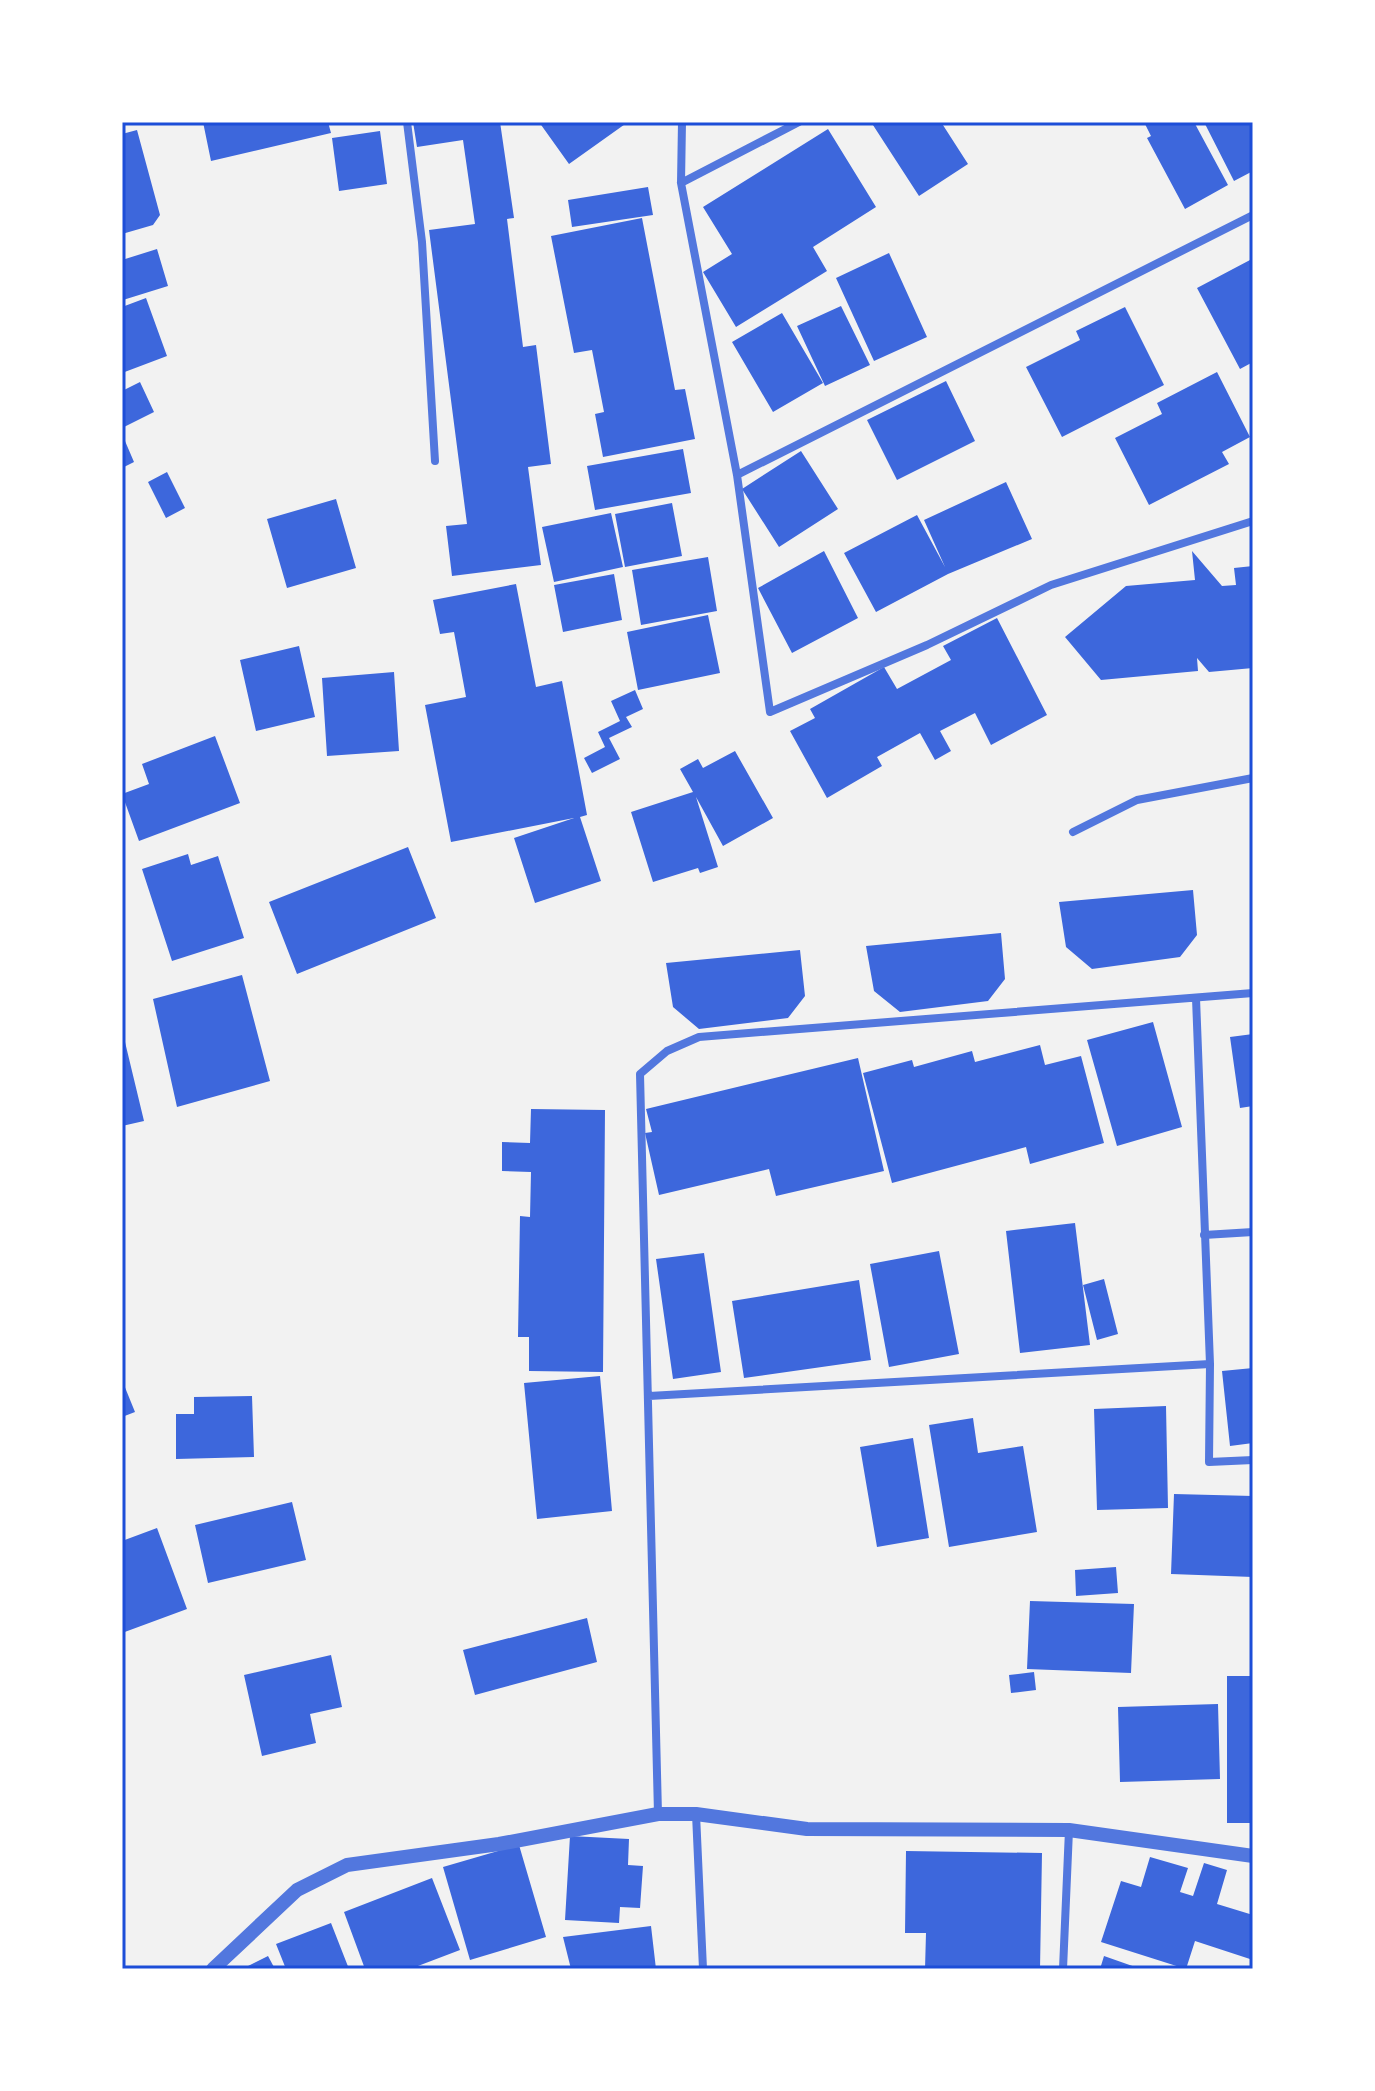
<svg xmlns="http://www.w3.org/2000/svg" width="1375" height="2091" font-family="Figtree,sans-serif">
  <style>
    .building { fill: #3d67dc }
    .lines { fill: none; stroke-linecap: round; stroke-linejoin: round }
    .minor { stroke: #5277de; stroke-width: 8 }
    .tertiary { stroke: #5277de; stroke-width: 14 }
    .neatline { fill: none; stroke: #1d4ed8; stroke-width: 3 }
  </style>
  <rect width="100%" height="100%" fill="#f2f2f2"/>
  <!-- building -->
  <path class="building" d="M203,122H328L331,133L211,161Z
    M413,122H500L514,218L507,219L523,347L536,345L551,464L528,467L541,565L452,576L446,526L467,524L429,230L475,224L463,140L417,147Z
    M539,122H628L569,164Z
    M871,122H941L968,164L919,196Z
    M1144,122H1194L1228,185L1185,209L1147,138L1151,136Z
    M1204,122H1253V171L1234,181Z
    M828,129L876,207L813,247L827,271L736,327L703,272L732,254L703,207Z
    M137,130L160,215L153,225L122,234V134Z
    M380,131L387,184L339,191L332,138Z
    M648,187L653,215L572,227L568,200Z
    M642,218L675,390L685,389L695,439L603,457L595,414L604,412L592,350L574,353L551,236Z
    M157,249L168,286L123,300L122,260Z
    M889,253L927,337L874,361L836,278Z
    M1250,260L1253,362L1240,369L1197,288Z
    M146,298L167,356L122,373V307Z
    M841,306L870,365L825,386L797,326Z
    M1125,307L1164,385L1062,437L1026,367L1080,340L1076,331Z
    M782,313L823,383L773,412L732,342Z
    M1217,372L1250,437L1222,452L1229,464L1149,505L1115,438L1162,414L1157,403Z
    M946,381L975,441L897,480L867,420Z
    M140,382L154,412L122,428V391Z
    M125,441L134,462L122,468V443Z
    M683,449L691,493L595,510L587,466Z
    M801,451L838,509L779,547L742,489Z
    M167,472L185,508L166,518L148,482Z
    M1006,482L1032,539L948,574L876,612L844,553L917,515L945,567L924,520Z
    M336,499L356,568L287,588L267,519Z
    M672,503L682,556L625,567L615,514Z
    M611,513L623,567L554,582L542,527Z
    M824,551L858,618L792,653L758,588Z
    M1192,551L1222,586L1236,585L1234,568L1253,566V668L1209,672L1197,658L1198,671L1101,680L1065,637L1126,586L1195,580Z
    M708,557L717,611L641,625L632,570Z
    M614,574L622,620L563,632L554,585Z
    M516,584L536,687L562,681L587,815L580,817L601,881L535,903L514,838L574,818L451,842L425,705L466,697L454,632L440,634L433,600Z
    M708,615L720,673L638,690L627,632Z
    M997,618L1047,715L991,745L975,713L940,731L951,751L935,760L920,733L877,757L882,766L827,798L790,731L815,718L810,709L884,667L897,689L951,660L943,646Z
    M299,646L315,717L256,731L240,660Z
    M394,672L399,751L327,756L322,678Z
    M635,690L643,709L626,717L632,727L609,738L620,759L592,773L584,758L605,747L598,732L620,721L611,701Z
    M215,736L240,803L139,841L122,794L149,784L142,764Z
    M735,751L773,818L723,846L696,797L718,867L700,873L698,868L653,882L631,812L693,792L680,769L698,759L703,768Z
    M408,847L436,918L297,974L269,902Z
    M188,854L191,865L218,856L244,938L172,961L142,869Z
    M1193,890L1197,935L1180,957L1092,969L1066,947L1059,902Z
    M1001,933L1005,979L988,1001L900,1012L874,991L866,946Z
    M800,950L805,996L788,1018L699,1029L673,1007L666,963Z
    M242,975L270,1081L177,1107L153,999Z
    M1153,1022L1182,1127L1117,1146L1087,1040Z
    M1253,1034V1106L1240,1108L1230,1037Z
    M125,1042L144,1121L122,1126V1043Z
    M1040,1045L1045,1065L1081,1056L1104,1143L1030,1164L1026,1147L892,1183L863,1073L912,1060L914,1067L972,1051L975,1062Z
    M858,1058L884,1171L776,1196L769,1169L659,1195L645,1133L652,1132L646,1109Z
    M531,1109L605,1110L603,1372L529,1371V1337H518L520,1216L530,1217L531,1172L502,1171V1142L530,1143Z
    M1075,1223L1090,1345L1020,1353L1006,1231Z
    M939,1251L959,1354L889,1367L870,1264Z
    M704,1253L721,1372L673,1379L656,1259Z
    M1104,1279L1118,1334L1097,1340L1083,1285Z
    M859,1280L871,1360L744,1378L732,1301Z
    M1253,1368V1443L1230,1446L1222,1371Z
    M600,1376L612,1511L537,1519L524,1383Z
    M122,1380L135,1412L122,1417Z
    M252,1396L254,1457L176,1459V1414H194V1397Z
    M1166,1406L1168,1508L1097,1510L1094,1409Z
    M973,1418L978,1453L1023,1446L1037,1532L949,1547L929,1425Z
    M913,1438L929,1538L877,1547L860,1447Z
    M1174,1494L1253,1496V1577L1171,1574Z
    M292,1502L306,1560L208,1583L195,1525Z
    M157,1528L187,1609L122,1633V1541Z
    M1116,1567L1118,1593L1076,1596L1075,1570Z
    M1030,1601L1134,1604L1131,1673L1027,1669Z
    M587,1618L597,1662L475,1695L463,1650Z
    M331,1655L342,1707L310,1714L316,1743L262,1756L244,1675Z
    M1034,1672L1036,1690L1011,1693L1009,1675Z
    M1227,1676H1253V1823H1227Z
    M1218,1704L1220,1779L1120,1782L1118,1707Z
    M570,1836L629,1839L628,1865L643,1866L640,1908L620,1907L619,1923L565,1920Z
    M519,1845L546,1937L470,1960L443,1867Z
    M906,1851L1042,1853L1040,1969H925L926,1933H905Z
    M1150,1857L1188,1868L1180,1892L1193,1896L1204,1863L1227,1870L1217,1904L1253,1915V1960L1195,1941L1186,1969L1101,1942L1121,1881L1141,1887Z
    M432,1878L460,1950L410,1969H365L344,1912Z
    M331,1923L349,1969H286L276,1944Z
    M651,1926L656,1969H571L563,1937Z
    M268,1956L275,1969H242Z
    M1104,1956L1141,1969H1100Z"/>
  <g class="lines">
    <!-- minor -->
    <path class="minor" d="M407,122L422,242L435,461
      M682,122L681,183L737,475L770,712L927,645L1051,585L1253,521
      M681,183L799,122
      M737,475L1253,215
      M1073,832L1137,800L1253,778
      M1196,998L1210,1364L1209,1462L1253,1460
      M1204,1235L1253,1232
      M649,1396L1210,1364
      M658,1814L640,1074L667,1051L699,1037L1253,993
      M696,1814L703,1969
      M1063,1969L1069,1830"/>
    <!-- tertiary -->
    <path class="tertiary" d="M213,1969L297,1890L347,1865L499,1844L658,1814H696L807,1829L1069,1830L1253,1856"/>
  </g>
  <!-- border -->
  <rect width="1375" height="2091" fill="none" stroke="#ffffff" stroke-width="248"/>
  <rect x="124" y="124" width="1127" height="1843" class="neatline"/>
</svg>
